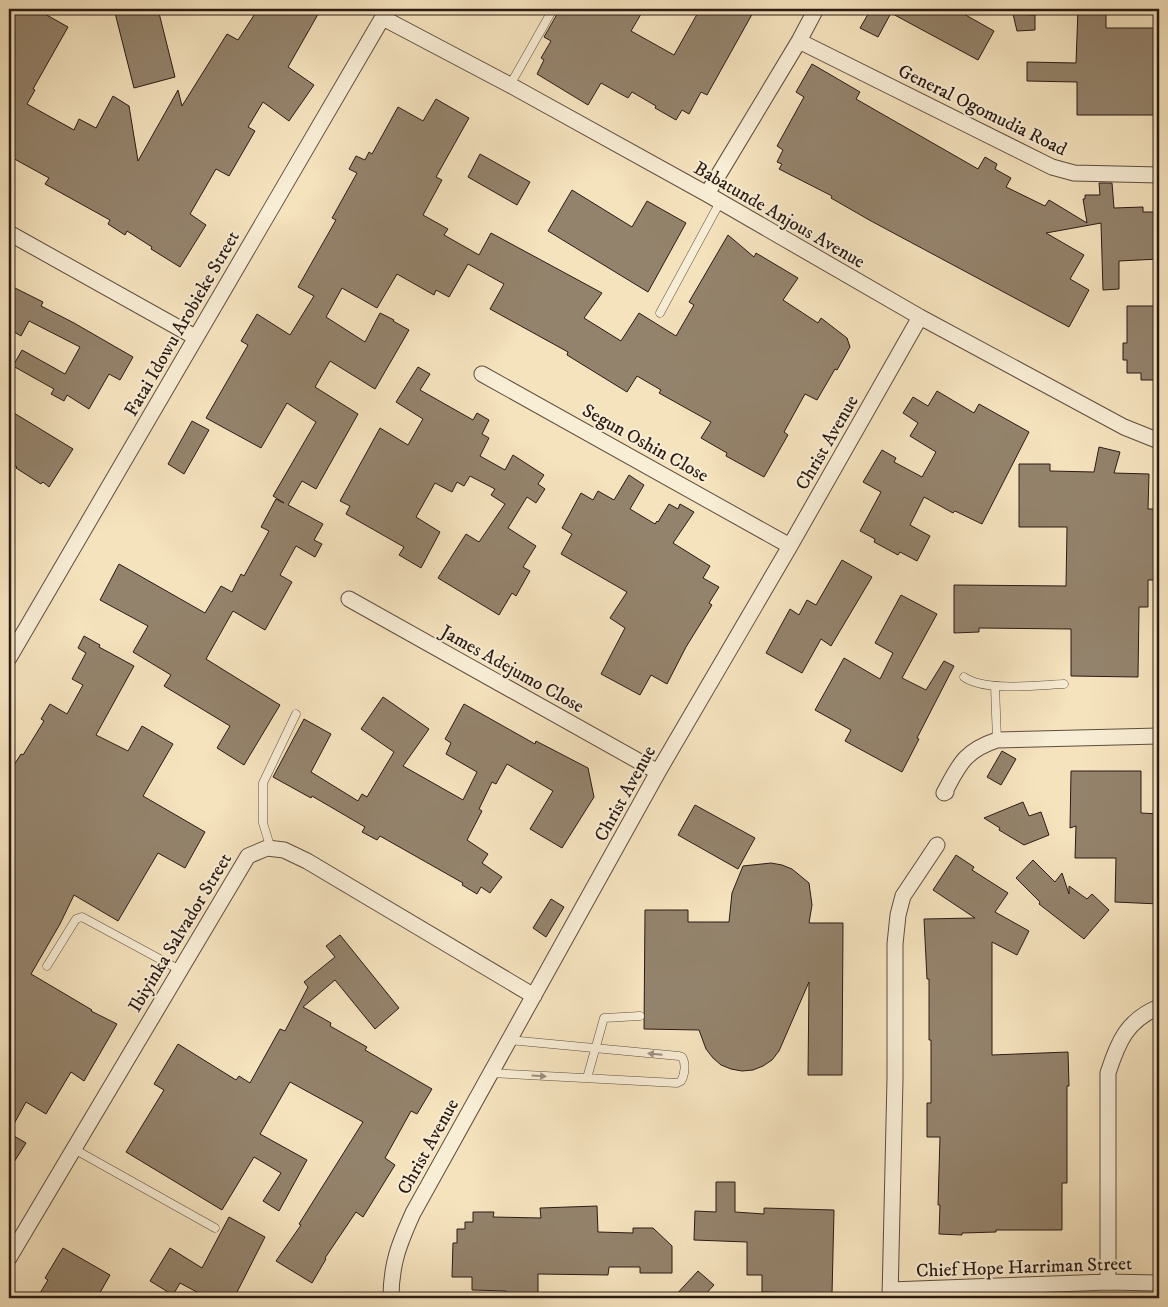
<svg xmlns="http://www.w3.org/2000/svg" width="1168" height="1307" font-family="'IM FELL DW Pica',serif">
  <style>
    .building { fill: #94836c; stroke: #2b1b14 }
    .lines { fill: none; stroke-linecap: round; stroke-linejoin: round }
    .lane-casing { stroke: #5e4d3e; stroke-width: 9 }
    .street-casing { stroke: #5e4d3e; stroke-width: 17 }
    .lane { stroke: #f8edd5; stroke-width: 8 }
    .street { stroke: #f8edd5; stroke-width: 15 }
    .oneway { fill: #9c8e7e }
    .labels { text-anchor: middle; stroke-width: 4; stroke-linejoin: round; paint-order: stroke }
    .street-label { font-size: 19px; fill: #2b1b14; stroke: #f8edd5 }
  </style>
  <rect width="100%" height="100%" fill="#f5e3be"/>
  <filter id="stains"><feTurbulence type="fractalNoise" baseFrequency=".004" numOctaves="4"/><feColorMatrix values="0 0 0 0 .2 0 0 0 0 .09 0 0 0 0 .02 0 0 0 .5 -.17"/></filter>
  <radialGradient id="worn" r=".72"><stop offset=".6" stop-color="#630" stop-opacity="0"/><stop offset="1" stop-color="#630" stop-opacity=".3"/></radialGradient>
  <!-- building -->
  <path class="building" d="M9,9H36L68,27L33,89L35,90L27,104L74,130L79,119L96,128L113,96L129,106L138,161L178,90L182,106L227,34L238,40L258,9H321L288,67L314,85L289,121L263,102L248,127L255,131L229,176L216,169L190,214L206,225L180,267L151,249L152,247L127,231L125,235L108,224L110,220L45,184L49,178L9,156Z
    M114,9H158L175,77L134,88Z
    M560,9H644L631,31L674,55L700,9H755L707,95L701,92L689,114L682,110L676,120L655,108L656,106L632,92L628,98L601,83L588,105L537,74L544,60L541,58L551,41L544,37Z
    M871,9H955L994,31L978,60L891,13L878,37L860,28Z
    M1078,9H1095V12H1106V28H1159V115H1077V82L1027,81V62L1076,63Z
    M1013,14L1035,15V30L1017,31Z
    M812,64L860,92L856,99L978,169L985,157L997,164L995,169L1011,178L1006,187L1045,206L1049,200L1087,223L1083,199H1085V195H1100L1099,183H1112L1114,208L1143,207V212H1159V259L1119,261V289L1103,290L1101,223L1046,233L1084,255L1070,279L1089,290L1069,327L871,221L831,198L832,196L779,169L782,164L777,162L783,150L777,146L804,97L796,92Z
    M436,99L469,118L436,177L442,180L423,215L448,229L444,235L479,255L491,233L602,293L584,318L621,341L639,313L676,336L694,305L689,302L728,235L754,257L756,253L798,278L783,300L818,323L821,318L847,338L850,347L837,370L835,369L817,400L805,394L784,432L788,435L764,477L726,456L727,453L701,438L711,422L659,393L661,390L637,376L627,392L567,355L568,352L490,309L504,284L468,264L449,297L436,290L434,295L397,274L377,308L342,288L326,317L365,342L380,313L394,320L393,321L409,330L375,389L330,361L315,387L358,414L316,489L302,481L288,505L323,524L314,540L322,544L315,557L296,546L280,575L292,582L265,630L233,611L206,659L280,705L244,765L217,748L230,726L164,686L171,675L133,652L148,626L100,600L119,564L205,613L221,586L232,592L241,574L244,576L269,531L261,527L276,499L284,503L273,496L316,422L287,403L261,448L206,418L248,345L241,341L257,314L290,335L314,296L298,287L336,220L332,218L357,173L349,169L356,156L365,160L369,152L372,154L398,107L423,121Z
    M480,154L530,182L517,205L468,177Z
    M572,190L632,227L647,201L686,223L648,292L548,231Z
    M9,285L43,302L41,306L74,323L133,357L120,380L109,374L89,409L67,395L64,401L51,394L54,389L13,366L22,350L65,374L80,347L29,321L21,336L9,329Z
    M1127,306H1159V380H1141V373H1127V360H1123V343H1127Z
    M418,367L430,374L420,390L473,420L477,413L489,420L482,434L489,438L480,456L505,470L513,455L544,475L538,484L545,489L536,503L527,497L508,528L536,546L523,567L530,571L516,596L512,593L499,615L438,578L466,534L479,542L505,504L491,495L495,489L470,476L464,486L457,482L452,492L435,483L416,517L440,532L421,568L399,555L404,547L346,514L350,506L340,501L380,428L408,445L423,419L396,402Z
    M937,391L974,413L979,404L1029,432L982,524L955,511L953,513L924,497L910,525L930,536L917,561L900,552L898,555L874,542L875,539L860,531L881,492L863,482L882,450L896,458L894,462L922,477L936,452L910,436L918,423L903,413L913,397L928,406Z
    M9,410L73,449L49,487L43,482L41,484L16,468L17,467L9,462Z
    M192,421L209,430L184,474L168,464Z
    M1099,447L1120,452L1114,473L1149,474L1148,509H1159V580H1148V607H1139L1138,677L1071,676V629L979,628V632L954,633V585L1066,586L1067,527H1019V464H1050V471L1094,472Z
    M629,475L644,485L630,509L655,524L657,521L658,522L669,504L678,509L680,504L694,512L673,543L710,566L703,578L719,587L709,603L712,605L686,647L667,684L651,675L640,695L601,674L625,628L610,618L627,592L561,554L572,534L562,528L581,493L593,500L598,491L614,500Z
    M842,560L872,577L831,646L821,639L802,673L766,653L790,609L799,615L807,600L816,605Z
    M901,595L937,614L902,678L926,690L944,661L954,666L917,738L919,739L902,772L845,741L851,730L815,710L844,658L880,679L893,653L875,643Z
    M84,636L100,645L99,647L134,666L96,735L128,751L142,726L173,744L143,796L205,832L185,868L158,853L118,921L74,895L60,924L31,974L92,1010L91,1011L117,1024L84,1081L71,1072L46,1114L26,1102L9,1133V773L21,754L23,755L44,721L41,719L50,704L67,714L83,685L72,679L86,653L78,648Z
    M383,697L429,729L403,766L463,800L477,772L446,754L451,743L445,739L464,704L535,744L536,741L588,768L594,797L562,848L530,829L553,791L507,764L496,784L492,782L479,809L482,811L467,840L488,854L482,863L502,877L490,893L481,887L477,894L462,885L463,883L380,836L377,840L362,832L365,827L312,796L311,798L273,777L304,719L331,734L311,772L358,801L362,794L367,797L394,752L361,729Z
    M1002,751L1016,759L1001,785L987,777Z
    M1071,771H1141V813L1159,814V904L1115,902L1116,858H1075L1076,826L1070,828Z
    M1023,802L1029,816L1041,812L1049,835L1024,845L999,830L1000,828L984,818Z
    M695,805L755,838L738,869L678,835Z
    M956,855L974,867L972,870L1008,893L995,912L1029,931L1017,955L992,942V1055L1068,1052L1069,1086H1067V1183H1062V1230H996V1232L962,1233V1235L939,1234L940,1205H938L940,1137H927V1103H931V1040H929V979H927L924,919L975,918L933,890Z
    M1033,860L1055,882L1062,873L1069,894V886L1087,899L1092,894L1109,910L1084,939L1039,904L1040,902L1016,878Z
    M771,863L782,865L792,869L809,883L812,905L809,923H843L842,1075H808L809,982L779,1051L772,1060L763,1066L753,1070L742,1071L731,1069L721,1065L713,1058L706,1049L699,1030L644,1029L645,910H688V922H729L732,893L743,866Z
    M551,899L564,907L546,937L533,928Z
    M340,935L399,1008L375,1029L335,980L303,1007L331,1023L330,1026L367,1047L365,1050L432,1089L417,1114L411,1111L385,1158L395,1165L363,1217L356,1212L325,1258L326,1259L312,1283L276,1261L301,1225L299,1224L363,1122L290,1082L260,1134L307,1160L279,1211L263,1201L281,1173L254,1157L222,1210L126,1152L164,1090L154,1084L178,1044L236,1080L239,1076L250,1083L280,1029L285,1031L308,987L304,982L335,957L326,946Z
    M9,1133L26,1143L9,1170Z
    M716,1182H735V1212L764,1214V1208L834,1210L832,1294L762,1292V1275H747V1242L694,1240L695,1211L716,1212Z
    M597,1206L598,1232L633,1233V1228H653L672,1246V1273H640V1267H609L608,1275L538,1274V1294L506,1293V1291L472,1290V1277H452L453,1243H457V1229H465V1222H473V1212H494L493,1217L541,1218L540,1208Z
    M229,1217L265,1237L234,1298H208L180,1283L173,1295L150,1281L170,1248L202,1268Z
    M63,1248L110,1275L97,1298H37L48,1280L45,1278Z
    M698,1271L714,1285L702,1298H673Z"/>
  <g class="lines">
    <!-- lane casing -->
    <g class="lane-casing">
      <path id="lane" d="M510,85L553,9
        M660,313L720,202
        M964,677C985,692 1038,685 1064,684
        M995,686L997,740
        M271,849L263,823V783L296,714
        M47,966L76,919L82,917L180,970
        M491,1073L677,1083L681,1081C685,1075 686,1063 682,1057L679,1056L509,1040
        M587,1078L604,1018L640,1016
        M74,1149L215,1228
        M9,1236L19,1242"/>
    </g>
    <!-- street casing -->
    <g class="street-casing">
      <path id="street" d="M383,18L510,85L707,194L920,317L1124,427L1159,441
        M799,41L1052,167L1074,173L1159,175
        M707,194L799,41L816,9
        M9,233L195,337
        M482,374L790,546
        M349,599L658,772
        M9,658L387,10
        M946,792L944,793C959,765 964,751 997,740L1159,736
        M9,1258L248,856L267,848L284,850L307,861L534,996
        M1108,1282V1073C1118,1042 1127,1020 1159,1007
        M890,1290L1108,1282L1159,1283
        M391,1298C391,1264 399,1244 413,1213L658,772L790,546L920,317
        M890,1298L895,1079V944L898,915L903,896L937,845"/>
    </g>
    <!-- lane -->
    <use href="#lane" class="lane"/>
    <!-- street -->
    <use href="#street" class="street"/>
  </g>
  <!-- one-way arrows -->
  <defs><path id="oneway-solid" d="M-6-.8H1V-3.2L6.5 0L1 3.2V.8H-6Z" transform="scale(1.25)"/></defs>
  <g class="oneway">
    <use href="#oneway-solid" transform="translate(655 1054) rotate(-175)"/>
    <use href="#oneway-solid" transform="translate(539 1076) rotate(3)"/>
  </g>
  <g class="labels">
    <!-- street labels -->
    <g class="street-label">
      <text transform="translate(983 109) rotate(26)" y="7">General Ogomudia Road</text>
      <text transform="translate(780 214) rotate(30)" y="7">Babatunde Anjous Avenue</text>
      <text transform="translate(181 323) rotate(-60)" y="7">Fatai Idowu Arobieke Street</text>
      <text transform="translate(646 442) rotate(29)" y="7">Segun Oshin Close</text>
      <text transform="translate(826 442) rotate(-60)" y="7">Christ Avenue</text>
      <text transform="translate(513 668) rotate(29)" y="7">James Adejumo Close</text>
      <text transform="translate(624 793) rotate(-61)" y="7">Christ Avenue</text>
      <text transform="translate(179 932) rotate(-59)" y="7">Ibiyinka Salvador Street</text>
      <text transform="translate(427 1146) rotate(-61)" y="7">Christ Avenue</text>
      <text transform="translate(1024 1266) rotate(-2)" y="7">Chief Hope Harriman Street</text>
    </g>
  </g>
  <!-- margin -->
  <rect width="1168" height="1307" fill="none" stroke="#f5e3be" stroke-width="30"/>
  <rect x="10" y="10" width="1148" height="1287" fill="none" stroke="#2b1b14" stroke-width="2.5"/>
  <rect x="15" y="15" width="1138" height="1277" fill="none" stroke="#2b1b14"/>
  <rect width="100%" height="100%" filter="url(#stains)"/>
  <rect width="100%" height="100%" fill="url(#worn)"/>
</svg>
